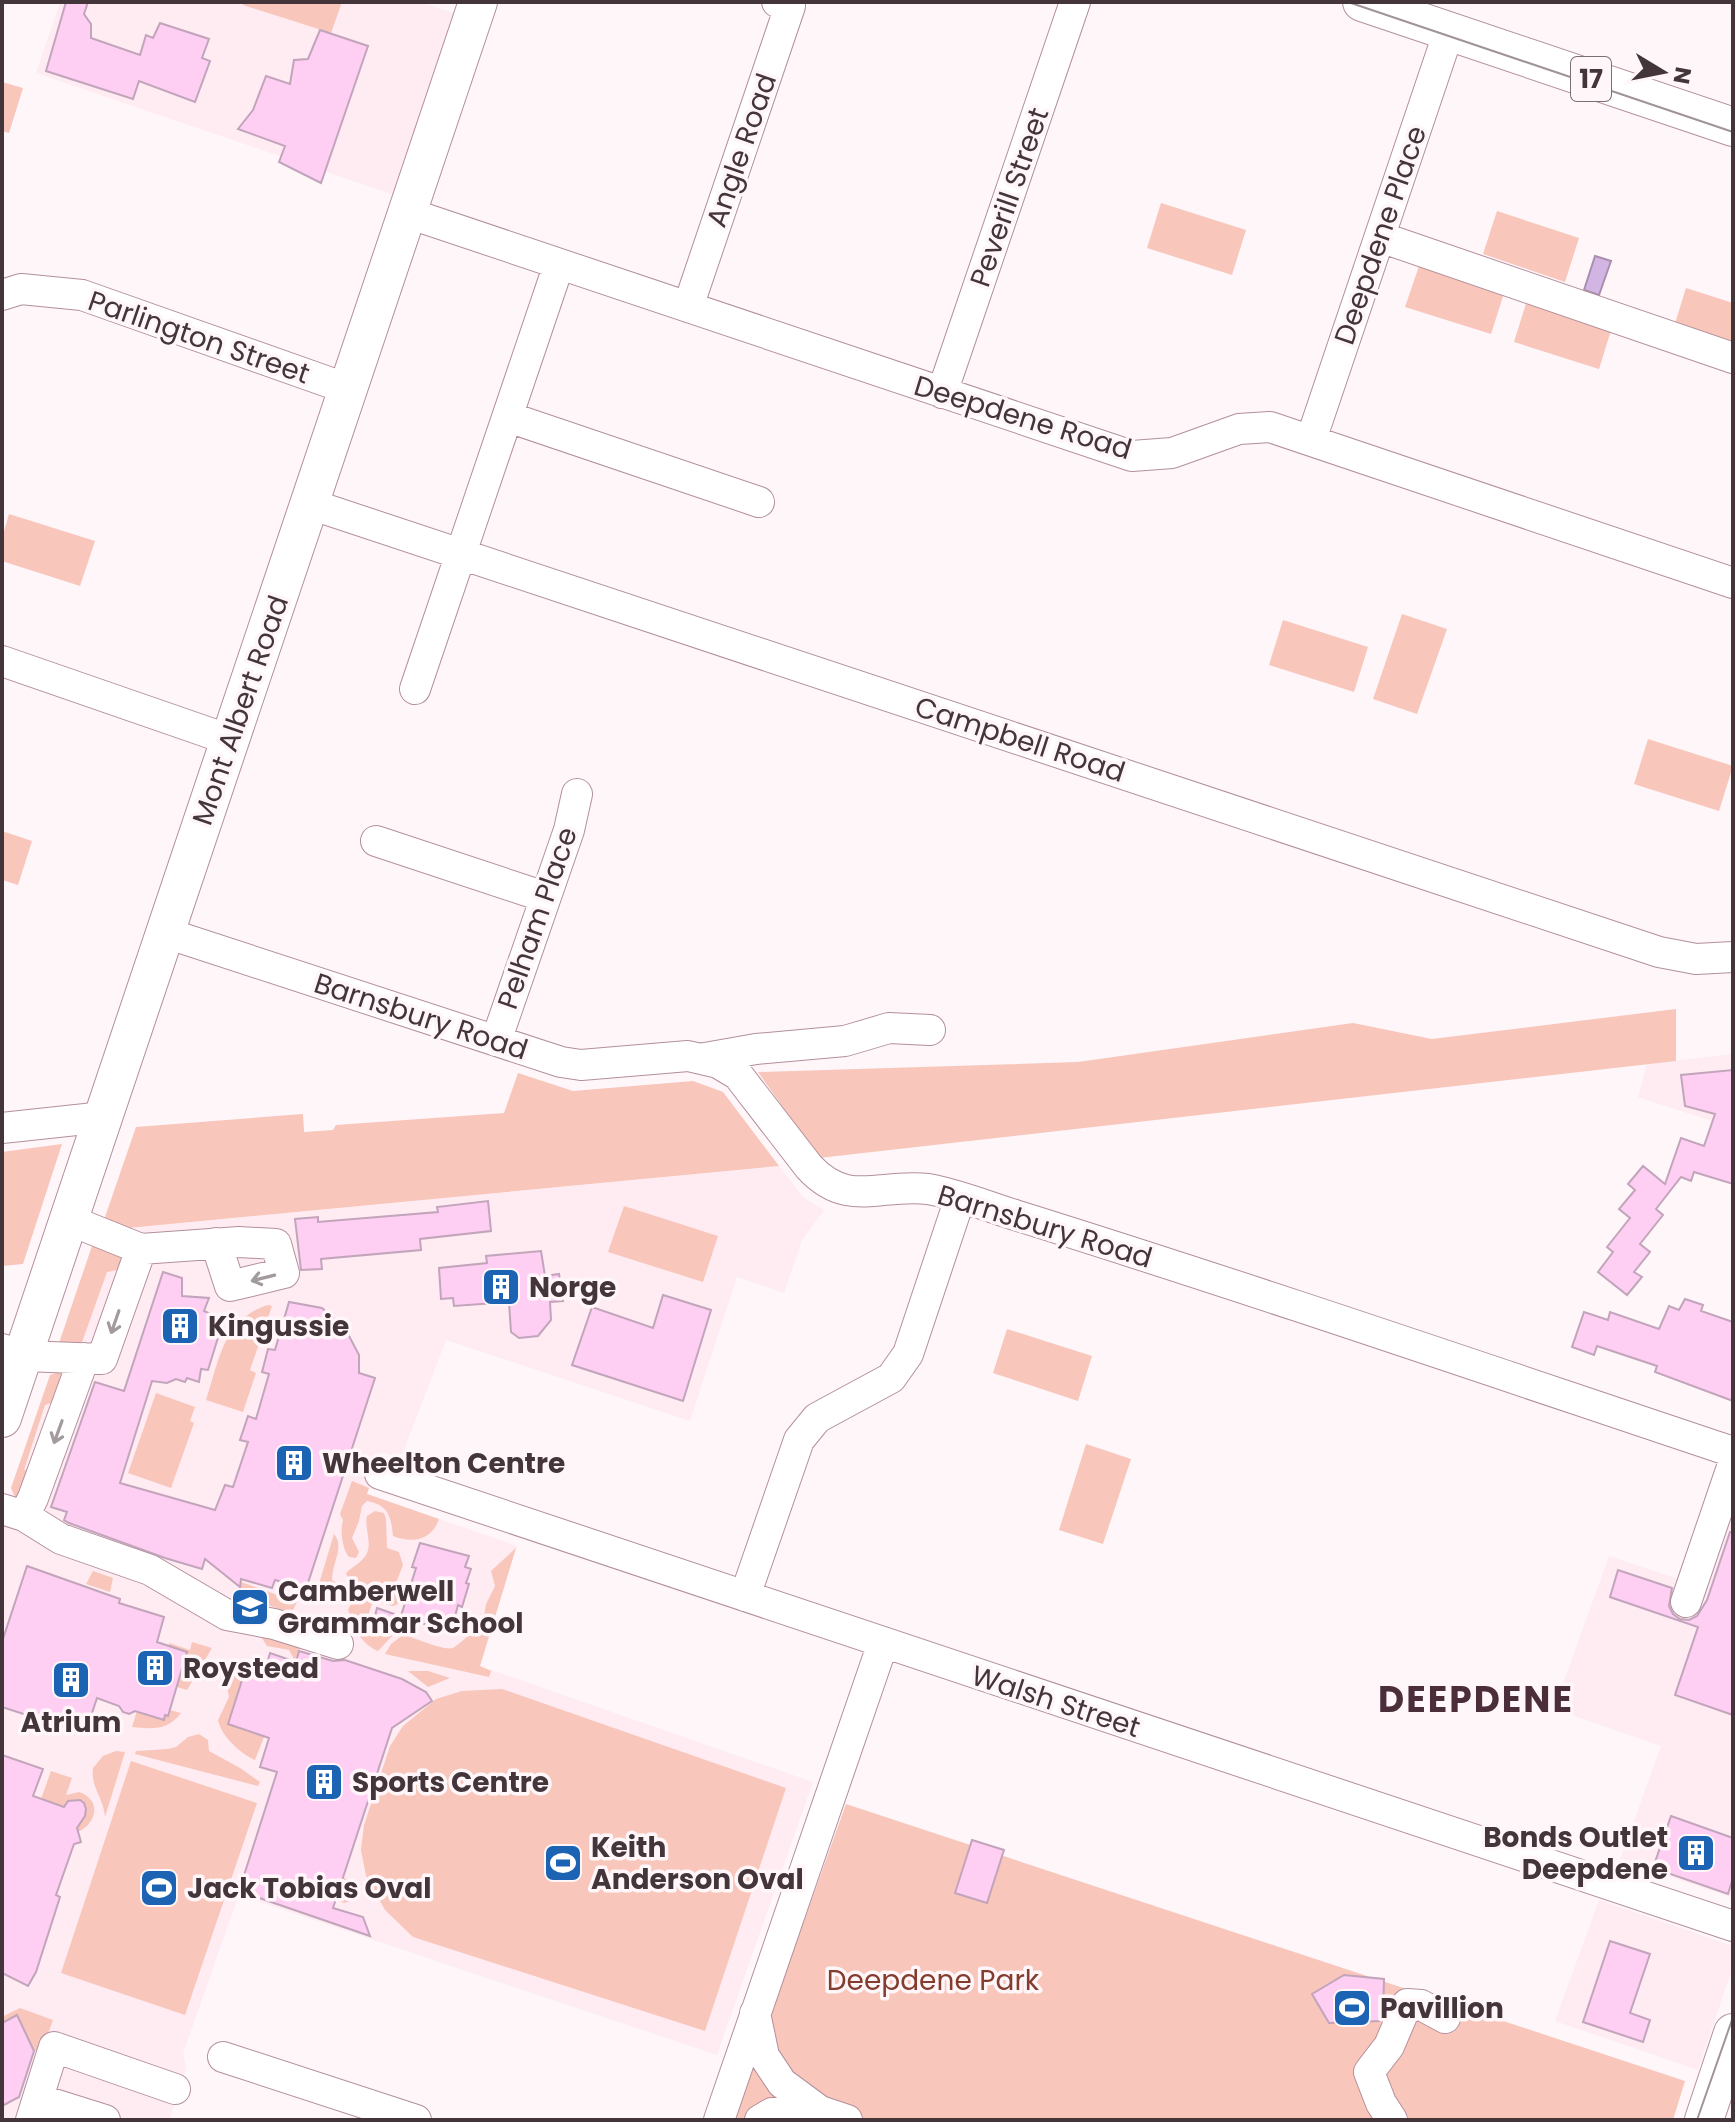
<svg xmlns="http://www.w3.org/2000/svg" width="1735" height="2122" font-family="Poppins,sans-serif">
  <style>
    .built { fill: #ffecf3 }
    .green { fill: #f8c6ba }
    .water { fill: #d3b5e3; stroke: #a88fb0; stroke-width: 2 }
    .building { fill: #fecff3; stroke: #c2a4bb; stroke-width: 2 }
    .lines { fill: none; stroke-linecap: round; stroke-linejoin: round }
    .minor-casing { stroke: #b38f9c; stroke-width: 32 }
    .major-casing { stroke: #b38f9c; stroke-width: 40 }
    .minor { stroke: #fff; stroke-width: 30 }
    .major { stroke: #fff; stroke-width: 38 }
    .tram { stroke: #a09498; stroke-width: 2 }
    .oneway { stroke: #a29a9c }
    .labels { text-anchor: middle; stroke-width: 7; stroke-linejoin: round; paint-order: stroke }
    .shield { fill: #fef6f9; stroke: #7c6f73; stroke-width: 2 }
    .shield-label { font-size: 26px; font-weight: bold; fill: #44353a }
    .street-label { font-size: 28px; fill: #44353a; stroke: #fef6f9 }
    .poi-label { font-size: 28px; font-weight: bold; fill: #44353a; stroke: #fef6f9; text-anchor: start }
    .park-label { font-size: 28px; fill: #833c2d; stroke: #fef6f9 }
    .district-label { font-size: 36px; font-weight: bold; letter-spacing: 2px; fill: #4b2e3a; stroke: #fef6f9 }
  </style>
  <rect width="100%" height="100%" fill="#fef6f9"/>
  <!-- built -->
  <path class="built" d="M60,2H421L456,14L394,195L36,73Z
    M1733,1054V1128L1638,1097L1647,1064Z
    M779,1166L803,1197L824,1210L802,1240L784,1293L737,1277L690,1421L446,1340L401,1458L382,1452L367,1494L517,1546L480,1666L813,1782L717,2055L239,1895L183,2053L186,2068L169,2120H2V1520L104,1220L118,1229Z
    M1733,1484V1898L1620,1860L1661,1746L1554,1709L1609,1556L1699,1586Z
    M1599,1900L1733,1946V1966L1698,2070L1555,2021Z"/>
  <!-- green -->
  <path class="green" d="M244,2H342L331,33L243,5Z
    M2,82L23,88L9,133L2,131Z
    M1161,203L1246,230L1232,275L1147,248Z
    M1497,211L1579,238L1565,282L1483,254Z
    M1420,263L1505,290L1491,334L1405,307Z
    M1686,288L1733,303V352L1672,333Z
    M1528,297L1613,324L1599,369L1514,342Z
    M9,514L95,541L80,586L2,561V538Z
    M1402,614L1447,629L1417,714L1373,699Z
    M1283,620L1368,647L1354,692L1269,665Z
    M1648,739L1733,766L1719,811L1634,784Z
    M2,831L32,841L18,885L2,880Z
    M1676,1009V1061L819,1158L758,1072L1078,1062L1353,1023L1432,1039Z
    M518,1073L573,1091L693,1081L723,1092L779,1166L118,1229L104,1220L136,1127L303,1114L304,1132L333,1130L336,1125L504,1113Z
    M62,1144L23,1264L2,1266V1152Z
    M624,1206L718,1236L703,1282L608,1252Z
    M94,1240L124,1253L123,1269L107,1272L80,1348L57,1349Z
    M268,1305L272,1306L250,1370L256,1373L243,1412L206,1400C219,1361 223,1319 268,1305Z
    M1007,1329L1092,1356L1078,1401L993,1373Z
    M69,1369L60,1400L45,1405L24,1470L40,1467L19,1498L15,1497L11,1488L50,1375Z
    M156,1393L195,1407L190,1421L194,1423L171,1488L128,1473Z
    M1086,1444L1131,1459L1103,1544L1059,1530Z
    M352,1481L369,1488L367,1494L439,1519C432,1540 413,1544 393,1536C391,1517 389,1505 367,1501L362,1506L359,1521L352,1538L359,1552L356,1558L349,1557C342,1549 340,1530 343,1520L340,1514Z
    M375,1511L384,1513L386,1519L387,1548L399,1552L403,1565L396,1583L400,1597L398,1604L393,1606L373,1601L364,1627L366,1630L385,1637L393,1635L378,1651C360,1643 354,1628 348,1610C360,1587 353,1593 346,1573C352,1567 361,1563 366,1555C373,1543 364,1529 367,1516Z
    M334,1534C345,1547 332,1563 332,1580L345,1588L339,1601L321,1592L318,1587Z
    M516,1548L480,1666L491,1671L489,1677L385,1654L391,1644L403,1635C414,1637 443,1651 453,1648C456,1647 477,1628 483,1623L486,1604L495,1586L491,1571Z
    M93,1571L113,1578L110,1592L86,1584Z
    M241,1582L297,1602L292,1612H289L237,1595Z
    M260,1635L300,1648L295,1661L289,1650L267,1646Z
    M192,1642L212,1648L187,1690L177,1687L182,1674L185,1675L189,1662L186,1660L187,1652L169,1646V1643L190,1650Z
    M239,1662L266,1671L264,1680L244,1674L228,1724L264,1737L255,1760C241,1754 221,1736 218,1720L229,1697L226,1679L228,1666Z
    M408,1671H428L450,1678L428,1687Z
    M502,1689L786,1788L705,2031L413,1937L385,1910L366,1876L361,1850L364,1825L390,1746L403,1726L436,1699L462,1691Z
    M170,1710L181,1713C167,1731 153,1729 132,1727L137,1711L168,1715Z
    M199,1734L208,1740L209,1751L240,1768L260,1782L258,1786L135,1754L136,1751L168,1749L176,1747L188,1737Z
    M116,1751L125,1752L105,1817C104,1798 90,1787 93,1768L103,1756Z
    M131,1761L257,1803L185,2015L61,1973Z
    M51,1771L72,1778L66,1795L79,1792C102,1800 97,1823 78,1832L76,1824L85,1816L84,1803L74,1800L64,1807L41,1799Z
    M846,1804L1685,2081L1673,2120H847L764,2056L767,1975L783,1980Z
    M344,1878L350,1880L357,1893L354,1900L344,1903L339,1901L338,1895Z
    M20,2008L53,2020L43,2048L34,2051L17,2016L2,2023V2017Z
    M751,2057L785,2104L764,2108L743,2120H731Z"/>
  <!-- water -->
  <path class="water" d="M1595,256L1611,261L1599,295L1584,290Z"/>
  <!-- building -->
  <path class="building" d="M66,2H88L84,14L91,24V38L140,55L146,35L153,38L160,23L209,39L202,58L210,61L195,102L139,81L133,99L46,71Z
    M320,30L368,46L321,183L279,162L285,146L238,129L253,110L266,76L290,84L294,60L308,59Z
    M1733,1070V1184L1694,1172L1691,1181L1681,1177L1656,1209L1663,1215L1640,1244L1650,1252L1634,1272L1642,1277L1627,1295L1598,1272L1613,1252L1607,1247L1630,1218L1619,1209L1635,1190L1628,1184L1643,1166L1665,1184L1681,1138L1704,1146L1715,1114L1685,1106L1681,1075Z
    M488,1201L491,1231L420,1239L421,1250L321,1259L322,1269L301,1270L295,1219L318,1217V1222L438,1212L437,1207Z
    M541,1251L545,1276L559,1274L563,1301L550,1302L551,1320L538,1336L519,1338L511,1332L509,1302L454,1306L453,1298L441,1299L439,1268L487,1263L486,1256Z
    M163,1272L182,1278V1296L209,1298L204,1311L211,1314L209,1324L221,1328L208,1370L201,1369L199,1382L187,1378L185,1382L176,1379L167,1383L152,1381L120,1483L215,1510L225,1485L233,1487L248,1442L240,1440L248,1416L256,1419L269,1374L262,1372L268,1349L275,1350L289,1302L322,1308L335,1320L346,1330L359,1355V1373L375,1378L306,1589L275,1580L272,1588L241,1579L240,1587L205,1559L202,1569L165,1558L69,1523L64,1520L67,1512L51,1507L95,1382L124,1391Z
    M663,1295L711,1310L683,1401L572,1365L592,1307L653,1328Z
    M1685,1299L1703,1305L1701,1311L1733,1322V1401L1655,1372L1657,1366L1597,1346L1594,1355L1572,1347L1584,1312L1608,1320L1610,1312L1659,1329L1669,1306L1679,1310Z
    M1730,1532H1733V1715L1675,1695L1698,1627L1610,1597L1618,1570L1672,1588L1669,1606L1673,1614L1680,1619L1689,1620L1697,1616L1707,1600Z
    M420,1543L469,1556L465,1567L471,1569L466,1583L469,1584L462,1607L458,1605L454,1620L447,1618L441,1630L401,1616L416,1568L412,1567Z
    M27,1566L120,1599L119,1603L164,1617L157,1642L187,1652L168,1716L165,1715L164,1720L135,1711L129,1714L123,1712L119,1706L97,1698L85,1734L2,1707V1642Z
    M377,1608L394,1614L389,1632L372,1627Z
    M299,1651L333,1661L345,1660L402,1679L426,1692L432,1701L392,1728L333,1908L363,1917L370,1936L239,1891L277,1772L260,1767L269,1738L228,1724L244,1674L259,1678L263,1663L267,1664L270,1653L296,1662Z
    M2,1755L43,1769L33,1796L64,1807L68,1801L80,1800L84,1803L86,1809L85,1816L77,1828L81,1842L74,1844L56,1895L60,1897L36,1972L28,1986L2,1973Z
    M1671,1816L1733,1838V1878L1728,1894L1653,1868Z
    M972,1840L1004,1850L987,1903L955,1893Z
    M1610,1941L1650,1954L1630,2013L1650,2020L1643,2042L1583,2022Z
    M1344,1975L1384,1979L1383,2013L1380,2021L1329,2023L1312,1994Z
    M17,2015L34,2051L19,2097L2,2106V2023Z"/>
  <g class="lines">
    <!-- minor casing -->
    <g class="minor-casing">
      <path id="minor" d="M408,213L1132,456L1172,453L1239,429L1270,427L1733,583
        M1380,237L1733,358
        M2,295L21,289L82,295L348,389
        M688,307L790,6L777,2
        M942,393L1075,2
        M508,417L759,502
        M1311,440L1449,31
        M310,504L1659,952L1696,959L1733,957
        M2,661L230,740
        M415,689L559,264
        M376,841L545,897
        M166,933L561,1062L581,1065L688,1056L718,1063L738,1075L809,1167C848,1209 880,1183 928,1189C957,1194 986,1206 1015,1215C1255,1290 1494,1372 1733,1452
        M496,1041L569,830L577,794
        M705,1058L756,1049L845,1041L889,1028L930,1030
        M2,1128L104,1117
        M69,1220L141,1249L239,1242L276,1244L284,1273L230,1286L216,1243
        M2,1349L24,1356L102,1359L141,1249
        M380,1474L1733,1926
        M2,1509L24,1516L61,1539L150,1570L227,1615L274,1624L338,1644
        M24,1516L33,1498L84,1358
        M745,1596L799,1440L817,1418L891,1378L908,1354L960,1198
        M1686,1602L1733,1464
        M755,2013L764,2056L782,2083L820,2111L772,2113L760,2120
        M223,2057L416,2120
        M38,2099L105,2120
        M820,2111L847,2120
        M31,2120L54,2047L175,2089
        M719,2120L883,1643
        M1392,2120L1381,2103L1369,2072L1389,2046L1407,2004L1421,2005L1445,2018"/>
    </g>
    <!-- major casing -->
    <g class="major-casing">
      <path id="major" d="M1362,2L1733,127
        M2,1418L478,2
        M1704,2120L1733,2033"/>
    </g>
    <!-- minor -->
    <use href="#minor" class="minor"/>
    <!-- major -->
    <use href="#major" class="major"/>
    <!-- tram -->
    <path class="tram" d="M1348,2L1733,132
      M1697,2120L1733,2017"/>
  </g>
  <!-- one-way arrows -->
  <defs><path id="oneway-shaft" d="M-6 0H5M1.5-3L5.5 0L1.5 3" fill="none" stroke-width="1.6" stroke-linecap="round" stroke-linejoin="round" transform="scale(2)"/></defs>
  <g class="oneway">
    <use href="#oneway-shaft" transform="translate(263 1278) rotate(166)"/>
    <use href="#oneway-shaft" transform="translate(115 1322) rotate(109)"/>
    <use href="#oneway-shaft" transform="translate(58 1432) rotate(110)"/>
  </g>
  <!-- icons -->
  <defs>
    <g id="building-square" transform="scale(2)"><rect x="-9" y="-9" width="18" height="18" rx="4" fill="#1c63b3" stroke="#fef6f9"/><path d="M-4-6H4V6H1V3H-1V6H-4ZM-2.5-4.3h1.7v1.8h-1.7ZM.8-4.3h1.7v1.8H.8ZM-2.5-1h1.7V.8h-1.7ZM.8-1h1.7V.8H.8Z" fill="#fff"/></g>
    <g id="school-square" transform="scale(2)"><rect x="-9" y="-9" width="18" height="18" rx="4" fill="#1c63b3" stroke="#fef6f9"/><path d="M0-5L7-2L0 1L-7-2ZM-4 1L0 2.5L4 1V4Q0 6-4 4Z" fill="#fff"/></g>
    <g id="stadium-square" transform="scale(2)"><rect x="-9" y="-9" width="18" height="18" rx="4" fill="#1c63b3" stroke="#fef6f9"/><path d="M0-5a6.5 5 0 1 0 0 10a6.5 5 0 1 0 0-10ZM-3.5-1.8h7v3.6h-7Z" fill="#fff"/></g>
  </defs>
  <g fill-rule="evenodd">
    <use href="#building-square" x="501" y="1287"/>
    <use href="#building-square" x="180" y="1326"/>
    <use href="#building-square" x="294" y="1463"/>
    <use href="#school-square" x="250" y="1607"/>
    <use href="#building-square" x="155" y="1668"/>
    <use href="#building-square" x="71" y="1680"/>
    <use href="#building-square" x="324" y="1782"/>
    <use href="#building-square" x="1696" y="1853"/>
    <use href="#stadium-square" x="563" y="1863"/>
    <use href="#stadium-square" x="159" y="1888"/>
    <use href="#stadium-square" x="1352" y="2008"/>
  </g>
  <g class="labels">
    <!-- shield labels -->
    <rect class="shield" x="1571" y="57" width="40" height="44" rx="6"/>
    <g class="shield-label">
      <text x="1591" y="88">17</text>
    </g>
    <!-- street labels -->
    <g class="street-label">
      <text transform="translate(741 150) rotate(-71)" y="10">Angle Road</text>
      <text transform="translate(1009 197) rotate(-71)" y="10">Peverill Street</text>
      <text transform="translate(1380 235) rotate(-71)" y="10">Deepdene Place</text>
      <text transform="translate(199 337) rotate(19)" y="10">Parlington Street</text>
      <text transform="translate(1023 417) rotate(17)" y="10">Deepdene Road</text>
      <text transform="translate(240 710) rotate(-71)" y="10">Mont Albert Road</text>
      <text transform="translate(1020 739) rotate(18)" y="10">Campbell Road</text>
      <text transform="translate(537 918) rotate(-71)" y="10">Pelham Place</text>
      <text transform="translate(421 1016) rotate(18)" y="10">Barnsbury Road</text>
      <text transform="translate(1045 1226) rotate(17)" y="10">Barnsbury Road</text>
      <text transform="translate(1056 1701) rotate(18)" y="10">Walsh Street</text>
    </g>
    <!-- poi labels -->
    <g class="poi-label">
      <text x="529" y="1297">Norge</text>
      <text x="208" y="1336">Kingussie</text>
      <text x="322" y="1473">Wheelton Centre</text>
      <text x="278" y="1601">Camberwell<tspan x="278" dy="32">Grammar School</tspan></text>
      <text x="183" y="1678">Roystead</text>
      <text x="71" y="1732" text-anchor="middle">Atrium</text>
      <text x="352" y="1792">Sports Centre</text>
      <text x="1668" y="1847" text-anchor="end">Bonds Outlet<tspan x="1668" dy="32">Deepdene</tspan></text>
      <text x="591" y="1857">Keith<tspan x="591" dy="32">Anderson Oval</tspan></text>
      <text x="187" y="1898">Jack Tobias Oval</text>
      <text x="1380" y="2018">Pavillion</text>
    </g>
    <!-- park labels -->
    <g class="park-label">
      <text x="933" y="1990">Deepdene Park</text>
    </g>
    <!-- district labels -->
    <g class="district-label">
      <text x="1476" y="1712">DEEPDENE</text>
    </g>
  </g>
  <!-- border -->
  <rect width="1735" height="2122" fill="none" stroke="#44353a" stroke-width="8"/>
  <!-- north arrow -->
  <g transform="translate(1663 72) rotate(100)" stroke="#fef6f9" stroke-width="6" paint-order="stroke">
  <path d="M0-6L14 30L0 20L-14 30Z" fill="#44353a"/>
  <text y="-12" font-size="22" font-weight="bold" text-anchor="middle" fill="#44353a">N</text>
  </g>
</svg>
